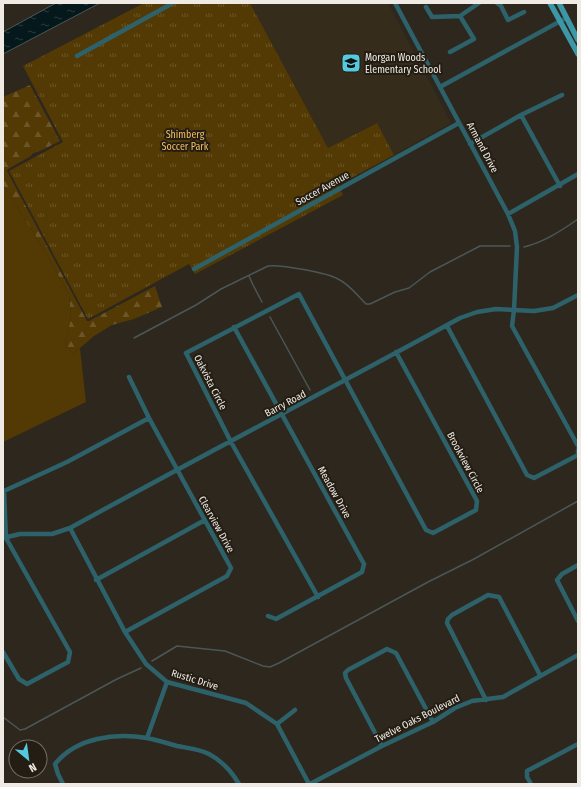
<svg xmlns="http://www.w3.org/2000/svg" width="581" height="787" font-family="'Fira Sans Condensed',sans-serif">
  <style>
    .built { fill: #362c1c }
    .grass { fill: #533904 }
    .forest { fill: url(#forest-firs) }
    .park { fill: url(#park-tufts) }
    .water { fill: url(#water-ripples); stroke: #4b5757 }
    .lines { fill: none; stroke-linecap: round; stroke-linejoin: round }
    .stream { stroke: #4b5757; stroke-width: 1.5 }
    .minor { stroke: #2d626b; stroke-width: 4.5 }
    .major { stroke: #3c97a7; stroke-width: 5.5 }
    .labels { text-anchor: middle; stroke-width: 4; stroke-linejoin: round; paint-order: stroke }
    .poi-label { font-size: 10px; fill: #efebe4; stroke: #231d13; text-anchor: start }
    .park-label { font-size: 10px; fill: #f5bd60; stroke: #231d13 }
    .street-label { font-size: 10px; fill: #efebe4; stroke: #231d13 }
  </style>
  <defs>
    <pattern id="forest-firs" width="22" height="20" patternUnits="userSpaceOnUse"><rect width="22" height="20" fill="#533904"/><path d="M5 1l3.5 6h-7zM16 11l3.5 6h-7z" fill="#6c5628"/></pattern>
    <pattern id="park-tufts" width="24" height="20" patternUnits="userSpaceOnUse"><rect width="24" height="20" fill="#533904"/><path d="M3 7l-1-3M5 7V3M7 7l1-3M15 17l-1-3M17 17v-4M19 17l1-3" fill="none" stroke="#6c5628"/></pattern>
    <pattern id="water-ripples" width="26" height="14" patternUnits="userSpaceOnUse"><rect width="26" height="14" fill="#05181b"/><path d="M2 4q2-2 4 0t4 0M15 11q2-2 4 0t4 0" fill="none" stroke="#2a3a3c"/></pattern>
  </defs>
  <rect width="100%" height="100%" fill="#2d271d"/>
  <!-- built -->
  <path class="built" d="M250,3H388L451,123L394,155L376,123L328,148Z"/>
  <!-- grass -->
  <path class="grass" d="M3,185L37,238L69,294L71,318L65,344L73,354L80,348L86,402L3,442Z"/>
  <!-- forest -->
  <path class="forest" d="M30,85L60,141L42,150L32,154L31,156L8,169L7,171L87,321H89L155,286L162,307L134,319L112,325L94,336L73,354L65,344L71,318L69,294L37,238L3,185V97Z"/>
  <!-- park -->
  <path class="park" d="M144,3H250L328,148L377,123L394,155L338,185L343,195L195,274L189,264L88,319L9,171L63,142L23,66Z"/>
  <!-- water -->
  <path class="water" d="M56,3H100L3,54V32Z"/>
  <g class="lines">
    <!-- stream -->
    <path class="stream" d="M524,247C544,242 561,231 578,219
      M249,276L253,285L262,302
      M270,317L310,390
      M134,338L196,305L221,289L268,266C280,264 328,273 338,279C349,284 357,295 366,304H370L395,292L409,288L430,272L480,246H510
      M152,661L177,646L225,651L263,666L270,667L279,663L428,582L474,559L578,501
      M3,717L20,730L25,729L117,679L141,668"/>
    <!-- minor -->
    <path class="minor" d="M395,3L508,214L515,231L517,247L514,310L512,326L578,446
      M497,3L501,6L508,20L524,12
      M426,7L432,17L460,16L479,3
      M450,52L474,39L460,16
      M77,56L173,3
      M440,87L566,18
      M521,115L560,186
      M470,144L521,115L562,95
      M508,214L578,174
      M194,269L459,123
      M447,326L527,475L534,478L578,455V450
      M234,327L364,564L362,572L276,619L268,616
      M70,528L125,632L146,664L167,682L246,703L277,724L309,784
      M3,538L20,534H52L70,528C199,457 330,389 460,318L477,312L496,309L534,311L553,308L578,295
      M578,565L562,574L557,580L578,621
      M96,580L205,520
      M318,597L231,442L186,353L299,294L426,530L433,533L476,510L477,501L396,352
      M125,632L227,576L231,568L149,418L129,377
      M3,652L19,679L27,684L68,662L70,652L6,538L4,491L67,462L149,418
      M486,700L447,623L448,619L452,615L488,595L499,597L540,675
      M277,724L295,710
      M147,738L167,682
      M382,746L346,678L345,673L348,670L387,649L396,653L433,722
      M63,784L58,774L55,764C77,737 115,733 147,738C157,740 167,743 177,746C187,748 200,749 209,754C222,761 232,772 239,784
      M310,784L382,746L433,722L455,708L472,701L503,697L578,655
      M531,784L527,777V771L578,744"/>
    <!-- major -->
    <path class="major" d="M550,3L578,54
      M559,3L578,40"/>
  </g>
  <!-- icons -->
  <defs>
    <g id="school-square" transform="scale(1)"><rect x="-9" y="-9" width="18" height="18" rx="4" fill="#55cade" stroke="#231d13"/><path d="M0-5L7-2L0 1L-7-2ZM-4 1L0 2.5L4 1V4Q0 6-4 4Z" fill="#111"/></g>
  </defs>
  <g fill-rule="evenodd">
    <use href="#school-square" x="351" y="63"/>
  </g>
  <g class="labels">
    <!-- poi labels -->
    <g class="poi-label">
      <text x="365" y="61">Morgan Woods<tspan x="365" dy="12">Elementary School</tspan></text>
    </g>
    <!-- park labels -->
    <g class="park-label">
      <text x="185" y="138">Shimberg<tspan x="185" dy="12">Soccer Park</tspan></text>
    </g>
    <!-- street labels -->
    <g class="street-label">
      <text transform="translate(483 147) rotate(62)" y="4">Armand Drive</text>
      <text transform="translate(322 188) rotate(-29)" y="4">Soccer Avenue</text>
      <text transform="translate(211 382) rotate(63)" y="4">Oakvista Circle</text>
      <text transform="translate(285 403) rotate(-28)" y="4">Barry Road</text>
      <text transform="translate(466 462) rotate(62)" y="4">Brookview Circle</text>
      <text transform="translate(335 492) rotate(61)" y="4">Meadow Drive</text>
      <text transform="translate(217 524) rotate(61)" y="4">Clearview Drive</text>
      <text transform="translate(195 679) rotate(17)" y="4">Rustic Drive</text>
      <text transform="translate(417 718) rotate(-27)" y="4">Twelve Oaks Boulevard</text>
    </g>
  </g>
  <!-- border -->
  <rect width="581" height="787" fill="none" stroke="#efebe4" stroke-width="8"/>
  <!-- north arrow -->
  <g transform="translate(28 759) rotate(151)"><circle r="19" fill="#231d13" stroke="#756f67"/>
  <path d="M0-3L7 15L0 10L-7 15Z" fill="#55cade"/>
  <text y="-6" font-size="11" font-weight="bold" text-anchor="middle" fill="#efebe4">N</text>
  </g>
</svg>
